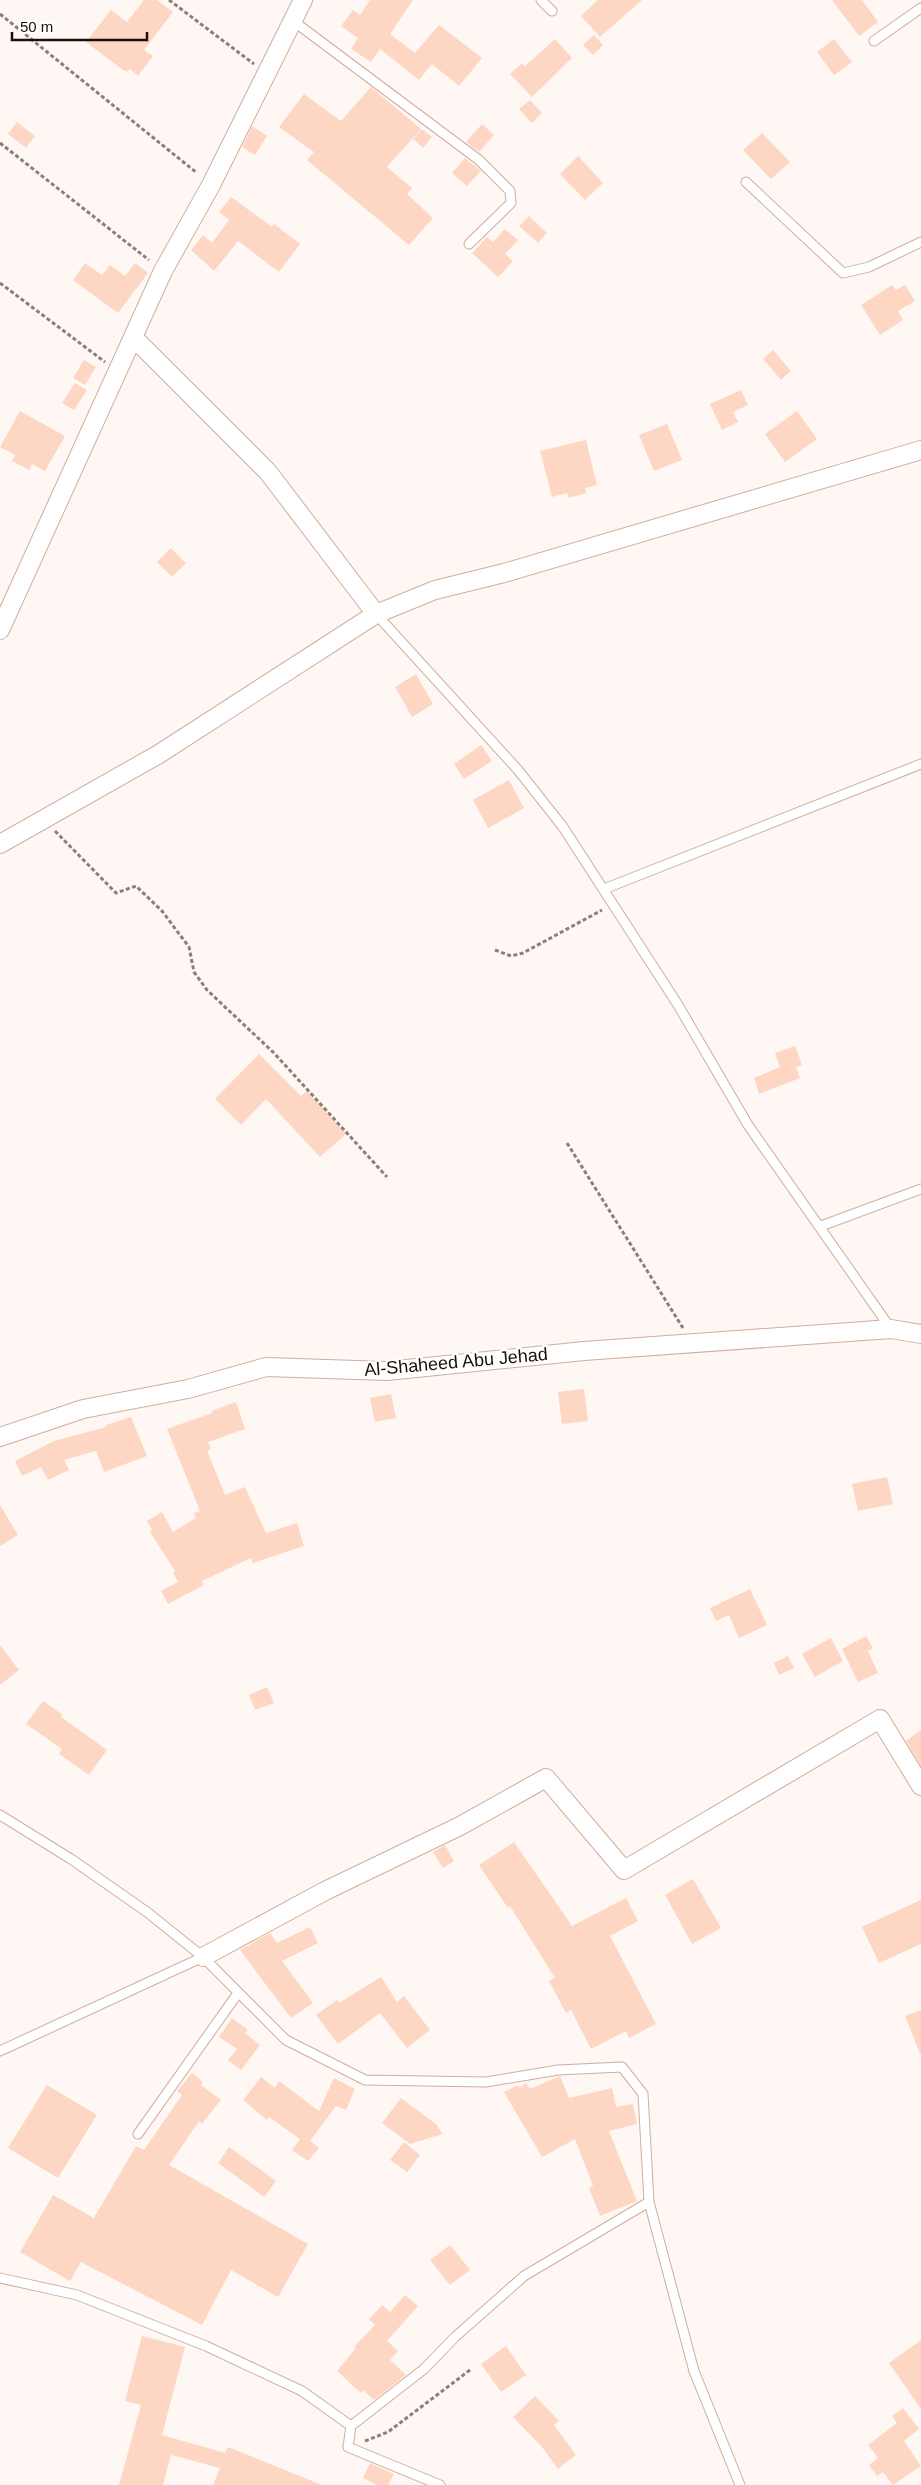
<svg xmlns="http://www.w3.org/2000/svg" width="921" height="2485" font-family="Helvetica,sans-serif">
  <style>
    .building { fill: #fdd7c3 }
    .lines { fill: none; stroke-linecap: round; stroke-linejoin: round }
    .service-casing { stroke: #d0ae9c; stroke-width: 11 }
    .minor-casing { stroke: #d0ae9c; stroke-width: 20 }
    .path { stroke: #89807b; stroke-width: 3; stroke-dasharray: 4 2.5; stroke-linecap: butt }
    .service { stroke: #fff; stroke-width: 9 }
    .minor { stroke: #fff; stroke-width: 18 }
    .labels { text-anchor: middle; stroke-width: 5; stroke-linejoin: round; paint-order: stroke }
    .street-label { font-size: 18px; fill: #1b1009; stroke: #fff }
  </style>
  <rect width="100%" height="100%" fill="#fef7f3"/>
  <!-- building -->
  <path class="building" d="M144,0H157L173,12L144,50L153,56L138,76L130,69L127,72L123,70L86,42L111,10L127,22Z
    M370,0H413L390,34L415,53L439,25L482,58L459,86L432,64L419,80L380,49L371,62L351,49L358,38L341,26L353,10L360,15Z
    M598,0H642L600,37L581,16Z
    M832,0H862L878,22L859,36Z
    M594,35L603,45L593,55L583,45Z
    M555,39L572,58L532,97L510,74L522,63L525,66Z
    M834,39L852,62L834,75L817,52Z
    M371,87L421,129L387,167L412,188L407,194L433,218L409,245L307,160L314,152L279,127L304,94L341,121Z
    M530,100L542,113L532,123L519,109Z
    M17,122L35,136L26,148L8,134Z
    M482,124L494,135L479,152L466,142Z
    M252,126L267,136L255,155L242,147Z
    M422,129L432,137L423,148L413,139Z
    M762,133L790,162L771,179L743,150Z
    M578,156L603,183L585,200L560,174Z
    M465,158L481,171L467,186L452,173Z
    M231,197L272,227L274,224L300,244L279,272L238,241L214,271L191,250L203,235L212,243L229,220L219,212Z
    M529,216L547,233L538,243L519,226Z
    M505,229L518,240L505,254L513,261L498,277L472,253L487,237L493,242Z
    M85,263L102,275L110,265L125,276L135,263L148,273L118,313L73,280Z
    M892,285L896,290L905,285L915,301L898,311L903,320L880,335L861,305Z
    M773,350L791,371L781,380L763,359Z
    M84,360L96,367L85,385L73,378Z
    M75,383L87,390L74,410L62,403Z
    M741,390L748,405L733,412L738,422L722,430L710,404Z
    M20,411L65,436L45,471L32,464L29,470L12,461L15,455L0,447Z
    M797,411L817,439L785,462L765,434Z
    M667,424L682,460L654,471L639,435Z
    M586,440L597,485L585,488L586,493L569,498L567,493L552,497L540,451Z
    M171,548L186,563L172,577L157,562Z
    M416,674L433,704L412,717L395,687Z
    M481,745L492,761L464,779L454,764Z
    M509,780L524,808L488,828L473,800Z
    M795,1046L802,1065L796,1067L800,1078L759,1094L754,1078L780,1067L775,1053Z
    M259,1054L301,1096L307,1091L346,1134L320,1157L266,1099L241,1125L215,1099Z
    M584,1389L588,1421L562,1424L558,1392Z
    M391,1394L396,1418L375,1422L370,1398Z
    M236,1402L245,1429L208,1442L211,1449L207,1450L225,1495L245,1487L266,1533L297,1523L304,1546L253,1563L251,1558L202,1581L204,1585L168,1604L161,1591L178,1582L173,1573L175,1571L150,1532L152,1530L147,1521L162,1512L173,1532L196,1518L194,1513L200,1511L167,1429L212,1413L211,1411Z
    M131,1417L147,1456L104,1472L96,1451L64,1460L69,1470L48,1480L41,1467L22,1476L15,1461L54,1441L106,1427V1425Z
    M887,1477L893,1504L858,1511L852,1484Z
    M0,1505L18,1535L0,1546Z
    M750,1589L767,1625L739,1638L729,1615L716,1621L710,1608Z
    M866,1636L873,1648L868,1651L878,1673L858,1682L842,1649Z
    M831,1638L843,1661L815,1677L802,1654Z
    M0,1645L19,1670L0,1685Z
    M788,1656L794,1668L779,1675L774,1663Z
    M267,1687L274,1703L255,1710L249,1695Z
    M43,1701L63,1715L61,1717L107,1750L89,1775L59,1754L62,1749L26,1724Z
    M921,1730V1766L906,1741Z
    M514,1842L572,1926L626,1898L638,1921L610,1936L656,2024L629,2038L626,2031L591,2049L571,2010L566,2013L549,1981L555,1978L510,1906L508,1908L479,1865Z
    M445,1845L454,1861L443,1868L433,1852Z
    M693,1879L721,1928L692,1944L665,1895Z
    M921,1900V1944L879,1963L862,1927Z
    M310,1927L318,1943L282,1961L313,2003L291,2018L240,1950L270,1933L277,1943Z
    M381,1977L397,2002L404,1996L430,2030L407,2048L380,2013L338,2044L316,2015L337,2000L339,2003Z
    M921,2010V2054H920L905,2016Z
    M232,2018L248,2030L245,2033L260,2045L241,2070L228,2060L237,2049L219,2037Z
    M192,2073L203,2082L201,2085L221,2100L202,2124L199,2121L169,2165L308,2244L278,2297L231,2270L202,2325L81,2262L70,2281L20,2252L53,2195L94,2218L136,2146L144,2150L182,2095L177,2091Z
    M560,2076L569,2098L612,2088L616,2107L633,2104L637,2124L609,2131L637,2201L600,2216L589,2188L593,2186L575,2139L542,2157L504,2092L518,2085L519,2088L526,2083L530,2089Z
    M261,2077L275,2088L279,2081L319,2111L334,2078L355,2089L346,2110L336,2106L310,2141L319,2148L308,2161L292,2150L300,2139L269,2117L267,2120L243,2100Z
    M47,2085L97,2115L58,2178L8,2148Z
    M401,2098L437,2125L442,2134L410,2144L382,2123Z
    M404,2142L420,2155L407,2172L390,2160Z
    M229,2147L276,2181L264,2197L218,2163Z
    M450,2245L470,2270L450,2285L430,2260Z
    M405,2295L418,2306L387,2341L398,2351L390,2360L406,2375L374,2400L363,2390L361,2393L337,2371L356,2348L354,2347L375,2325L369,2319L382,2305L390,2312Z
    M142,2336L185,2347L162,2435L225,2453L228,2447L322,2485H213L220,2468L171,2455L163,2485H119L141,2405L125,2401Z
    M921,2340V2409L889,2363Z
    M506,2346L526,2375L501,2392L481,2364Z
    M535,2396L559,2421L554,2425L576,2455L558,2469L542,2447L513,2417Z
    M903,2408L919,2429L904,2441L921,2466L893,2485L883,2472L877,2476L869,2465L878,2458L868,2445L897,2423L892,2416Z
    M370,2463L394,2474L388,2485H377L363,2478Z"/>
  <g class="lines">
    <!-- service casing -->
    <g class="service-casing">
      <path id="service" d="M541,0L552,11
        M292,20L479,160L510,191L511,203L469,244
        M874,41L921,8
        M746,182L843,273L869,267L921,242
        M376,614L518,770L563,827L678,1005L748,1125L891,1329
        M604,889L921,764
        M821,1226L921,1189
        M0,1815L71,1859L147,1912L203,1957L286,2040L365,2080L486,2082L558,2070L622,2067L643,2094L649,2202L694,2371L740,2485
        M0,2051L203,1957
        M138,2134L238,1993
        M0,2278L77,2295L206,2346L302,2391L351,2426L348,2447L440,2485
        M351,2426L424,2369L455,2337L524,2276L649,2202"/>
    </g>
    <!-- minor casing -->
    <g class="minor-casing">
      <path id="minor" d="M133,337L268,472L376,614
        M0,630L163,271L211,185L303,0
        M0,844L159,754L376,614L435,590L504,573L921,450
        M0,1437L83,1409L188,1389L266,1367L387,1371L584,1351L891,1329L921,1334
        M203,1957L325,1891L460,1826L546,1778L624,1870L880,1719L921,1786"/>
    </g>
    <!-- path -->
    <path class="path" d="M169,0L254,64
      M0,14L197,173
      M0,143L149,260
      M0,283L105,362
      M55,831L116,893L136,886L162,911L189,947L194,972L207,990L274,1053L387,1177
      M495,950L511,956L523,953L602,910
      M567,1143L683,1328
      M365,2441L388,2432L470,2370"/>
    <!-- service -->
    <use href="#service" class="service"/>
    <!-- minor -->
    <use href="#minor" class="minor"/>
  </g>
  <g class="labels">
    <!-- street labels -->
    <g class="street-label">
      <text transform="translate(456 1362) rotate(-5)" y="6">Al-Shaheed Abu Jehad</text>
    </g>
  </g>
  <!-- scale -->
  <path d="M12 32v8h135v-8" fill="none" stroke="#1b1009" stroke-width="2.5"/>
  <text x="20" y="32" font-size="15" fill="#1b1009" stroke="#ffffff" stroke-width="4" paint-order="stroke">50 m</text>
</svg>
